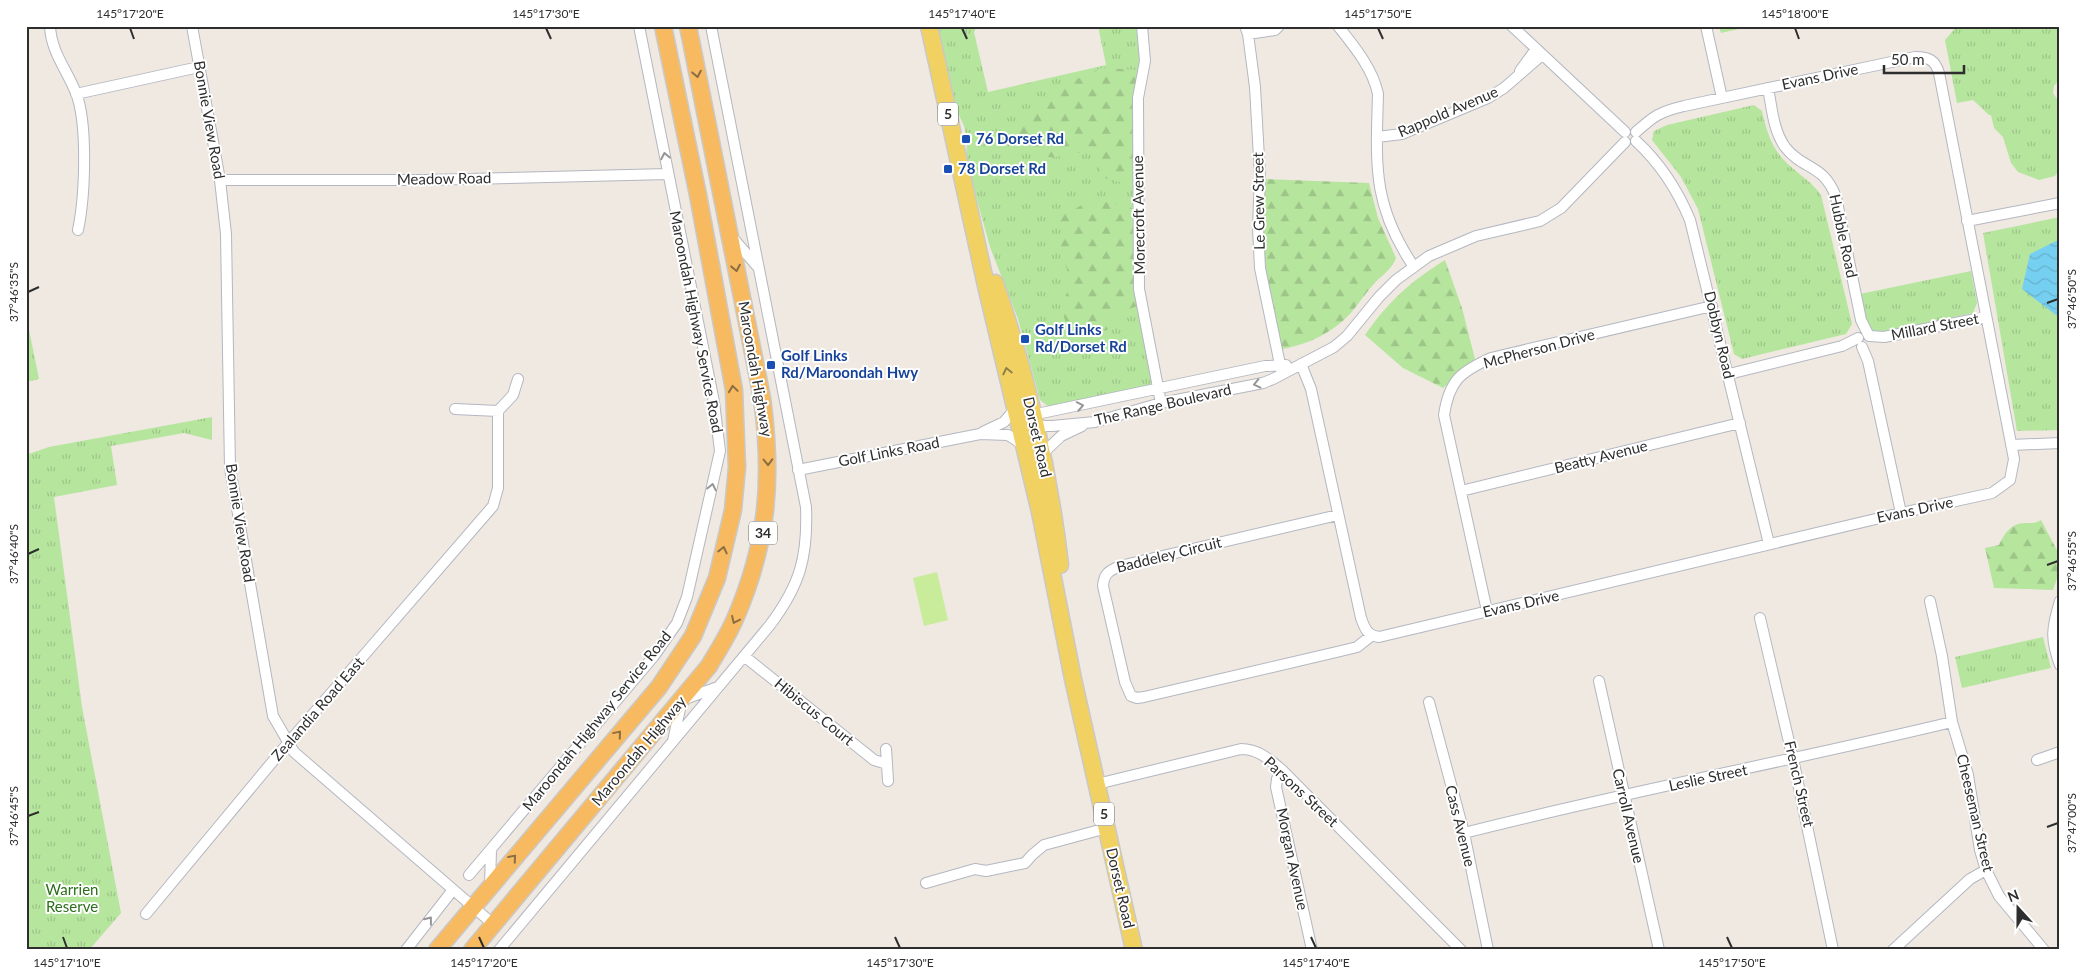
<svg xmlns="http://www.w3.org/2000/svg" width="2086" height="976" font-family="Lato,sans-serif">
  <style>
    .grass { fill: url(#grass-tufts) }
    .forest { fill: url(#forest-firs) }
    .pitch { fill: #c9ec9a }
    .water { fill: url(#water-waves) }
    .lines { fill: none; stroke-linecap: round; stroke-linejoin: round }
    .minor-casing { stroke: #b4b7c1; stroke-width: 12 }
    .primary-casing { stroke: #c9c9c9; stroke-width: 19 }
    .trunk-casing { stroke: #c9c9c9; stroke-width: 19 }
    .minor { stroke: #fff; stroke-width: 10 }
    .primary { stroke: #f2d163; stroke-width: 16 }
    .trunk { stroke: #f8ba60; stroke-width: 16 }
    .oneway { stroke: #896d44 }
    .oneway2 { stroke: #969696 }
    .oneway3 { stroke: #908048 }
    .ticks { fill: none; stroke: #2e2e2e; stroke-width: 2 }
    .transit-dot { fill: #1a4fb4; stroke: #fff; stroke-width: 2 }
    .labels { text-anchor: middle; stroke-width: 4; stroke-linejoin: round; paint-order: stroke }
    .shield { fill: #fff; stroke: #6d6d6d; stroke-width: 1 }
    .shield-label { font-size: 14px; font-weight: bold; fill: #2e2e2e }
    .street-label { font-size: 15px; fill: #2e2e2e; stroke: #fff }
    .transit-label { font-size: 15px; font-weight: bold; fill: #164399; stroke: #fff; text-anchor: start }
    .park-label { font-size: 15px; fill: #2c6e1b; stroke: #fff }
    .neatline { fill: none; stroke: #2e2e2e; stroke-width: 2 }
    .ticks-label { font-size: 12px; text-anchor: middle; fill: #2e2e2e }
  </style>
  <defs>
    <pattern id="grass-tufts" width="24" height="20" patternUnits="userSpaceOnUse" patternTransform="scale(1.25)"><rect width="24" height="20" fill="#b6e59e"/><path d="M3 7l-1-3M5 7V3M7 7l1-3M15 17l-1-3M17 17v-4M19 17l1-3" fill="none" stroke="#9dc588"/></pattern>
    <pattern id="forest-firs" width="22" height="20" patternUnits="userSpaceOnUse" patternTransform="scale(1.25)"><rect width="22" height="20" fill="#b6e59e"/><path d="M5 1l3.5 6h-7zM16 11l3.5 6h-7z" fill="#9dc588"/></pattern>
    <pattern id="water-waves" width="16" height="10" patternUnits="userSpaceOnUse" patternTransform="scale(1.25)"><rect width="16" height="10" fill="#75cff0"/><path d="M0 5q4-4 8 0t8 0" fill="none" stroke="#66b2ce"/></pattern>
  </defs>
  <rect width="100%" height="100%" fill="#efe9e1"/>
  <!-- grass -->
  <path class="grass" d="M937,26H977L974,32L988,92L1106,65L1098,26H1136L1141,70L1135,126L1131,265L1154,373L1152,383L1144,389L1049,407L1040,400L1018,319L990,247L966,160L967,141L964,126L952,100Z
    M1719,26H1752L1721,33Z
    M1957,26H2060V79L2054,86L2053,93L2060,103V169L2055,176L2039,180L2018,172L2011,163L2003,137L1994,128L1991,115H1989L1973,100L1957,103L1945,40Z
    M1754,105L1762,111C1767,133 1772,150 1790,166C1801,176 1812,182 1821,195L1852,324L1846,334L1742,359L1734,354L1698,209L1681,177L1652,140L1654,131L1667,125Z
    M2060,217V430L2017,431L1983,233Z
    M1971,271L1977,303L1973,313L1880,333C1863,330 1863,308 1860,294Z
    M26,315L39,379L26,382Z
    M212,417V440L184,433L111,446L117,485L54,497L82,707L121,913L89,950H26V455L49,447Z
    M2043,637L2051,668L1962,688L1955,657Z"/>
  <!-- forest -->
  <path class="forest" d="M1101,68L1141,70L1134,170L1119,182L1101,177L1099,158L1088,151C1055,157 1031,168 1017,129L1025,112L1047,103L1075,80Z
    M1264,179L1369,183L1378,218L1396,258C1392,270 1380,276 1372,286C1364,295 1358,305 1350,314C1332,333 1309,344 1283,349H1281L1264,265Z
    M1092,199L1132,208L1137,306L1119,313L1107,330L1086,336L1067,326L1060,305L1071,286L1060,242L1062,227L1055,222L1053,215L1056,209H1062L1068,213Z
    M1445,260L1462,308L1475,359L1443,388L1403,368L1365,335C1388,302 1411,281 1445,260Z
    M2041,520L2060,556V570L2053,590L1994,588L1985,548L1999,545C2004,534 2011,523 2025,523C2032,523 2034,524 2041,520Z"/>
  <!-- pitch -->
  <path class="pitch" d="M937,572L948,620L924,626L913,578Z"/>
  <!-- water -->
  <path class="water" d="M2060,239V318L2022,289L2030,254Z"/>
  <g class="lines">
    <!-- minor casing -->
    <g class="minor-casing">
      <path id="minor" d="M50,26C51,52 67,70 76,93C88,124 85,197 78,230
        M192,26L220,180L226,234L230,468L273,716L294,752L493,924
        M1142,26L1145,61L1138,98L1139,289L1161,403
        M1245,26L1248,34L1255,87L1260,176L1258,228L1260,268L1282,374
        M1338,26C1354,46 1373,69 1378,94C1376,165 1372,205 1414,267
        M1512,26L1625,132
        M1706,26L1722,98
        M1248,34L1275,30L1279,26
        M1520,71L1536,49
        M1768,88C1772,108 1773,130 1785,147C1804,171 1823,163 1836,197L1861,320L1869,336
        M76,94L199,67
        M1377,137L1402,134L1488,98L1504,88L1542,55
        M1636,141C1661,164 1677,189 1690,220L1769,544
        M220,180H425L668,174
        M1967,221L2060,203
        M732,237L757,266
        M1870,336L1884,337L1986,317
        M1862,347L1868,361L1901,513
        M1301,364L1311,389L1361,618C1365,629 1367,635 1379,637L1901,513L1983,495L1992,493L2010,480L2014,459L1939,73C1935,60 1929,57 1915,57L1684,106C1659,112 1654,116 1636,132
        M1729,374L1842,346L1858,338
        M455,409L498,411
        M1032,415L1265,366L1286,365
        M1033,426H1052L1095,422L1161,403L1263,383L1273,379L1334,347L1347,336L1379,297L1396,280L1429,256L1476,236L1540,221L1561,208L1625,142
        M983,432L1004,422L1016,408
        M2011,445L2060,443
        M1041,455L1061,436L1082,426
        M798,470L980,434L1008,435L1025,446
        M1461,491L1740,423
        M1338,515L1120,566C1109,571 1104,573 1103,586L1125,682L1131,696L1137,698L1144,697L1345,650L1357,647L1371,636
        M1930,601L1942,656L1952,722L1968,775L1980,850L1986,870L1999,896L2044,950
        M2060,601C2052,627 2050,639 2060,665
        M1487,611L1444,415C1449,381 1460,372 1491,358L1712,306
        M1760,618L1793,759L1833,950
        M744,656L874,760L887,764L888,781
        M1599,681L1659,950
        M1429,702L1464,833L1488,950
        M673,741L682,700L718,687
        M886,749L887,764
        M2037,760L2060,752
        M1282,770L1277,779L1276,787L1312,950
        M1097,784L1241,749C1258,749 1269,759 1282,770L1461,950
        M1464,833C1625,792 1790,761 1952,722
        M469,875L654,656L677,623L687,597L720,451L714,402L639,26
        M926,883L975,869L986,871L1025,863L1032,855L1044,845L1107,828
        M490,886L491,849
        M146,914L288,743L493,506L498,488V411L513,395L518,379
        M406,950L452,891
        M499,950L770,625C800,585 808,557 806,507L711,26
        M1893,950L1970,879L1986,870"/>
    </g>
    <!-- primary casing -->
    <g class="primary-casing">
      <path id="primary" d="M929,26L987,290L1040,512L1073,679L1134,950
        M995,283C1026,373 1049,470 1060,565"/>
    </g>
    <!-- trunk casing -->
    <g class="trunk-casing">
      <path id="trunk" d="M437,950L659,687L693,636L717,578L733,510L737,467L734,390L698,195L663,26
        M472,950L709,666C718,651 728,635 735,619C768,543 773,479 762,398L688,26"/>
    </g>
    <!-- minor -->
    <use href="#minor" class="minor"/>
    <!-- primary -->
    <use href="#primary" class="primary"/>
    <!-- trunk -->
    <use href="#trunk" class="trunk"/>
  </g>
  <!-- one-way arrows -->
  <defs><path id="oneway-chevron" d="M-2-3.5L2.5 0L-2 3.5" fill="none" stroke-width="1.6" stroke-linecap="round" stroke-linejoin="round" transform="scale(1.25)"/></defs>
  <g class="oneway">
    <use href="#oneway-chevron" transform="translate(697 74) rotate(79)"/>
    <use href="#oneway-chevron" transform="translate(736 268) rotate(79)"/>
    <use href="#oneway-chevron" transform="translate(733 389) rotate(-98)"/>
    <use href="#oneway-chevron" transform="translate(768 462) rotate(89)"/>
    <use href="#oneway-chevron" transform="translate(723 550) rotate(-77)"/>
    <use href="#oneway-chevron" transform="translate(735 620) rotate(115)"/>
    <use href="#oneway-chevron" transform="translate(618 734) rotate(-50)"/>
    <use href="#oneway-chevron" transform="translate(513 858) rotate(-50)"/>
  </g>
  <g class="oneway2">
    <use href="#oneway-chevron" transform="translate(665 156) rotate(-101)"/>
    <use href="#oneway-chevron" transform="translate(1257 384) rotate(167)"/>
    <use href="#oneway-chevron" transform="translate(1080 406) rotate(-11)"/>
    <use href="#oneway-chevron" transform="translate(712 487) rotate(-78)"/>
    <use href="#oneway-chevron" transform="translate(429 920) rotate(-52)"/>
  </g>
  <use class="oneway3" href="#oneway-chevron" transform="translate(1007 371) rotate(-103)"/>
  <!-- ticks -->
  <path class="ticks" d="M130,28L134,39M546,28L551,39M962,28L967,39M1378,28L1383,39M1795,28L1799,39M28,292L39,287M2047,303L2058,299M28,554L39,549M2047,565L2058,561M28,816L39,812M2047,827L2058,823M63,937L67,948M479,937L484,948M895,937L900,948M1311,937L1316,948M1727,937L1732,948"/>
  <!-- markers -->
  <g class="transit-dot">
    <rect x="961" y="134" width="10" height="10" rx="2.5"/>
    <rect x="943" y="164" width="10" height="10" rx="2.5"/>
    <rect x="1020" y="334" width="10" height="10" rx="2.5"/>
    <rect x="766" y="360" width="10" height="10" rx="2.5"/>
  </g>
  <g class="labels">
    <!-- shield labels -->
    <g class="shield">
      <rect x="938" y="102.5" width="20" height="23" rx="4"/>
      <rect x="749" y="521.5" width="28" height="23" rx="4"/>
      <rect x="1094" y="802.5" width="20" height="23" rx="4"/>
    </g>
    <g class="shield-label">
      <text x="948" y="119">5</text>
      <text x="763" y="538">34</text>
      <text x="1104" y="819">5</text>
    </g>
    <!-- street labels -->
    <g class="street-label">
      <text transform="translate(1820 77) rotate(-12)" y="5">Evans Drive</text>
      <text transform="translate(1448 112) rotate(-23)" y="5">Rappold Avenue</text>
      <text transform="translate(209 120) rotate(80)" y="5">Bonnie View Road</text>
      <text transform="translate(444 179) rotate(-1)" y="5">Meadow Road</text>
      <text transform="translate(1259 201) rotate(-91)" y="5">Le Grew Street</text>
      <text transform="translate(1139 215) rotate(-91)" y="5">Morecroft Avenue</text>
      <text transform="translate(1843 236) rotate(78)" y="5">Hubble Road</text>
      <text transform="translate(696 322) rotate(79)" y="5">Maroondah Highway Service Road</text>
      <text transform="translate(1935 327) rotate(-11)" y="5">Millard Street</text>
      <text transform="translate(1719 335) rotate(77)" y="5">Dobbyn Road</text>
      <text transform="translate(1539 349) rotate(-15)" y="5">McPherson Drive</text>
      <text transform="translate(755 369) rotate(80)" y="5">Maroondah Highway</text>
      <text transform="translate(1163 405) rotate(-13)" y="5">The Range Boulevard</text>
      <text transform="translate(1037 437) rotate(77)" y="5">Dorset Road</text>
      <text transform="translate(889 452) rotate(-11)" y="5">Golf Links Road</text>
      <text transform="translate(1601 457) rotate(-14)" y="5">Beatty Avenue</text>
      <text transform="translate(1915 510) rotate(-12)" y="5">Evans Drive</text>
      <text transform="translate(240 523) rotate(81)" y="5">Bonnie View Road</text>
      <text transform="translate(1169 555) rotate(-14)" y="5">Baddeley Circuit</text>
      <text transform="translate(1521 604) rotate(-13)" y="5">Evans Drive</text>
      <text transform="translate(318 709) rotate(-49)" y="5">Zealandia Road East</text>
      <text transform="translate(814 712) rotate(39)" y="5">Hibiscus Court</text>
      <text transform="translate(597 721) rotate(-51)" y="5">Maroondah Highway Service Road</text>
      <text transform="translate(639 751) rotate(-50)" y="5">Maroondah Highway</text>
      <text transform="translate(1708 778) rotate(-12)" y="5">Leslie Street</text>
      <text transform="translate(1799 784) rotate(77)" y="5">French Street</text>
      <text transform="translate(1301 792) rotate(43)" y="5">Parsons Street</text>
      <text transform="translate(1975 813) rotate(77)" y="5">Cheeseman Street</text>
      <text transform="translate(1628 816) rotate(77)" y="5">Carroll Avenue</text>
      <text transform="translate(1460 826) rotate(76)" y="5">Cass Avenue</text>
      <text transform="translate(1292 859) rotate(78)" y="5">Morgan Avenue</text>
      <text transform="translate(1120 888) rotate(77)" y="5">Dorset Road</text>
    </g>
    <!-- transit labels -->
    <g class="transit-label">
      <text x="976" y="144">76 Dorset Rd</text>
      <text x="958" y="174">78 Dorset Rd</text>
      <text x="1035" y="335">Golf Links<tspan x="1035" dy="17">Rd/Dorset Rd</tspan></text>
      <text x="781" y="361">Golf Links<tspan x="781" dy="17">Rd/Maroondah Hwy</tspan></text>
    </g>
    <!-- park labels -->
    <g class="park-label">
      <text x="72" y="895">Warrien<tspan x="72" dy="17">Reserve</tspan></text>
    </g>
  </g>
  <!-- border -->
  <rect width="2086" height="976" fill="none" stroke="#ffffff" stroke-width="55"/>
  <!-- north arrow -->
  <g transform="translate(2018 908) rotate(339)" stroke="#ffffff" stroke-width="4" paint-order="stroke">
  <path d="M0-4L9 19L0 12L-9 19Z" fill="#2e2e2e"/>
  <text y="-8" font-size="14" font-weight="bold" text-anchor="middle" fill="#2e2e2e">N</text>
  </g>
  <!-- scale -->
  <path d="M1884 65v8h80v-8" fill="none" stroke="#2e2e2e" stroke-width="2.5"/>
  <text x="1891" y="65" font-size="15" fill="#2e2e2e" stroke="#ffffff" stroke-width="4" paint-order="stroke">50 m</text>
  <rect x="28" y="28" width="2030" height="920" class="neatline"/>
  <g class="ticks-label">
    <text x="130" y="18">145°17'20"E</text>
    <text x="546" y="18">145°17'30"E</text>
    <text x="962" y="18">145°17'40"E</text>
    <text x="1378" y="18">145°17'50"E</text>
    <text x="1795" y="18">145°18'00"E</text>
    <text transform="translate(14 292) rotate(-90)" y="4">37°46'35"S</text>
    <text transform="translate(2072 299) rotate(-90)" y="4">37°46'50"S</text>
    <text transform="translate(14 554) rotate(-90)" y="4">37°46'40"S</text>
    <text transform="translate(2072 561) rotate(-90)" y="4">37°46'55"S</text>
    <text transform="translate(14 816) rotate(-90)" y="4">37°46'45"S</text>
    <text transform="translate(2072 823) rotate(-90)" y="4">37°47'00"S</text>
    <text x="67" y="967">145°17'10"E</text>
    <text x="484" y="967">145°17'20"E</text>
    <text x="900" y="967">145°17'30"E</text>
    <text x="1316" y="967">145°17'40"E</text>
    <text x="1732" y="967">145°17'50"E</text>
  </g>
</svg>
